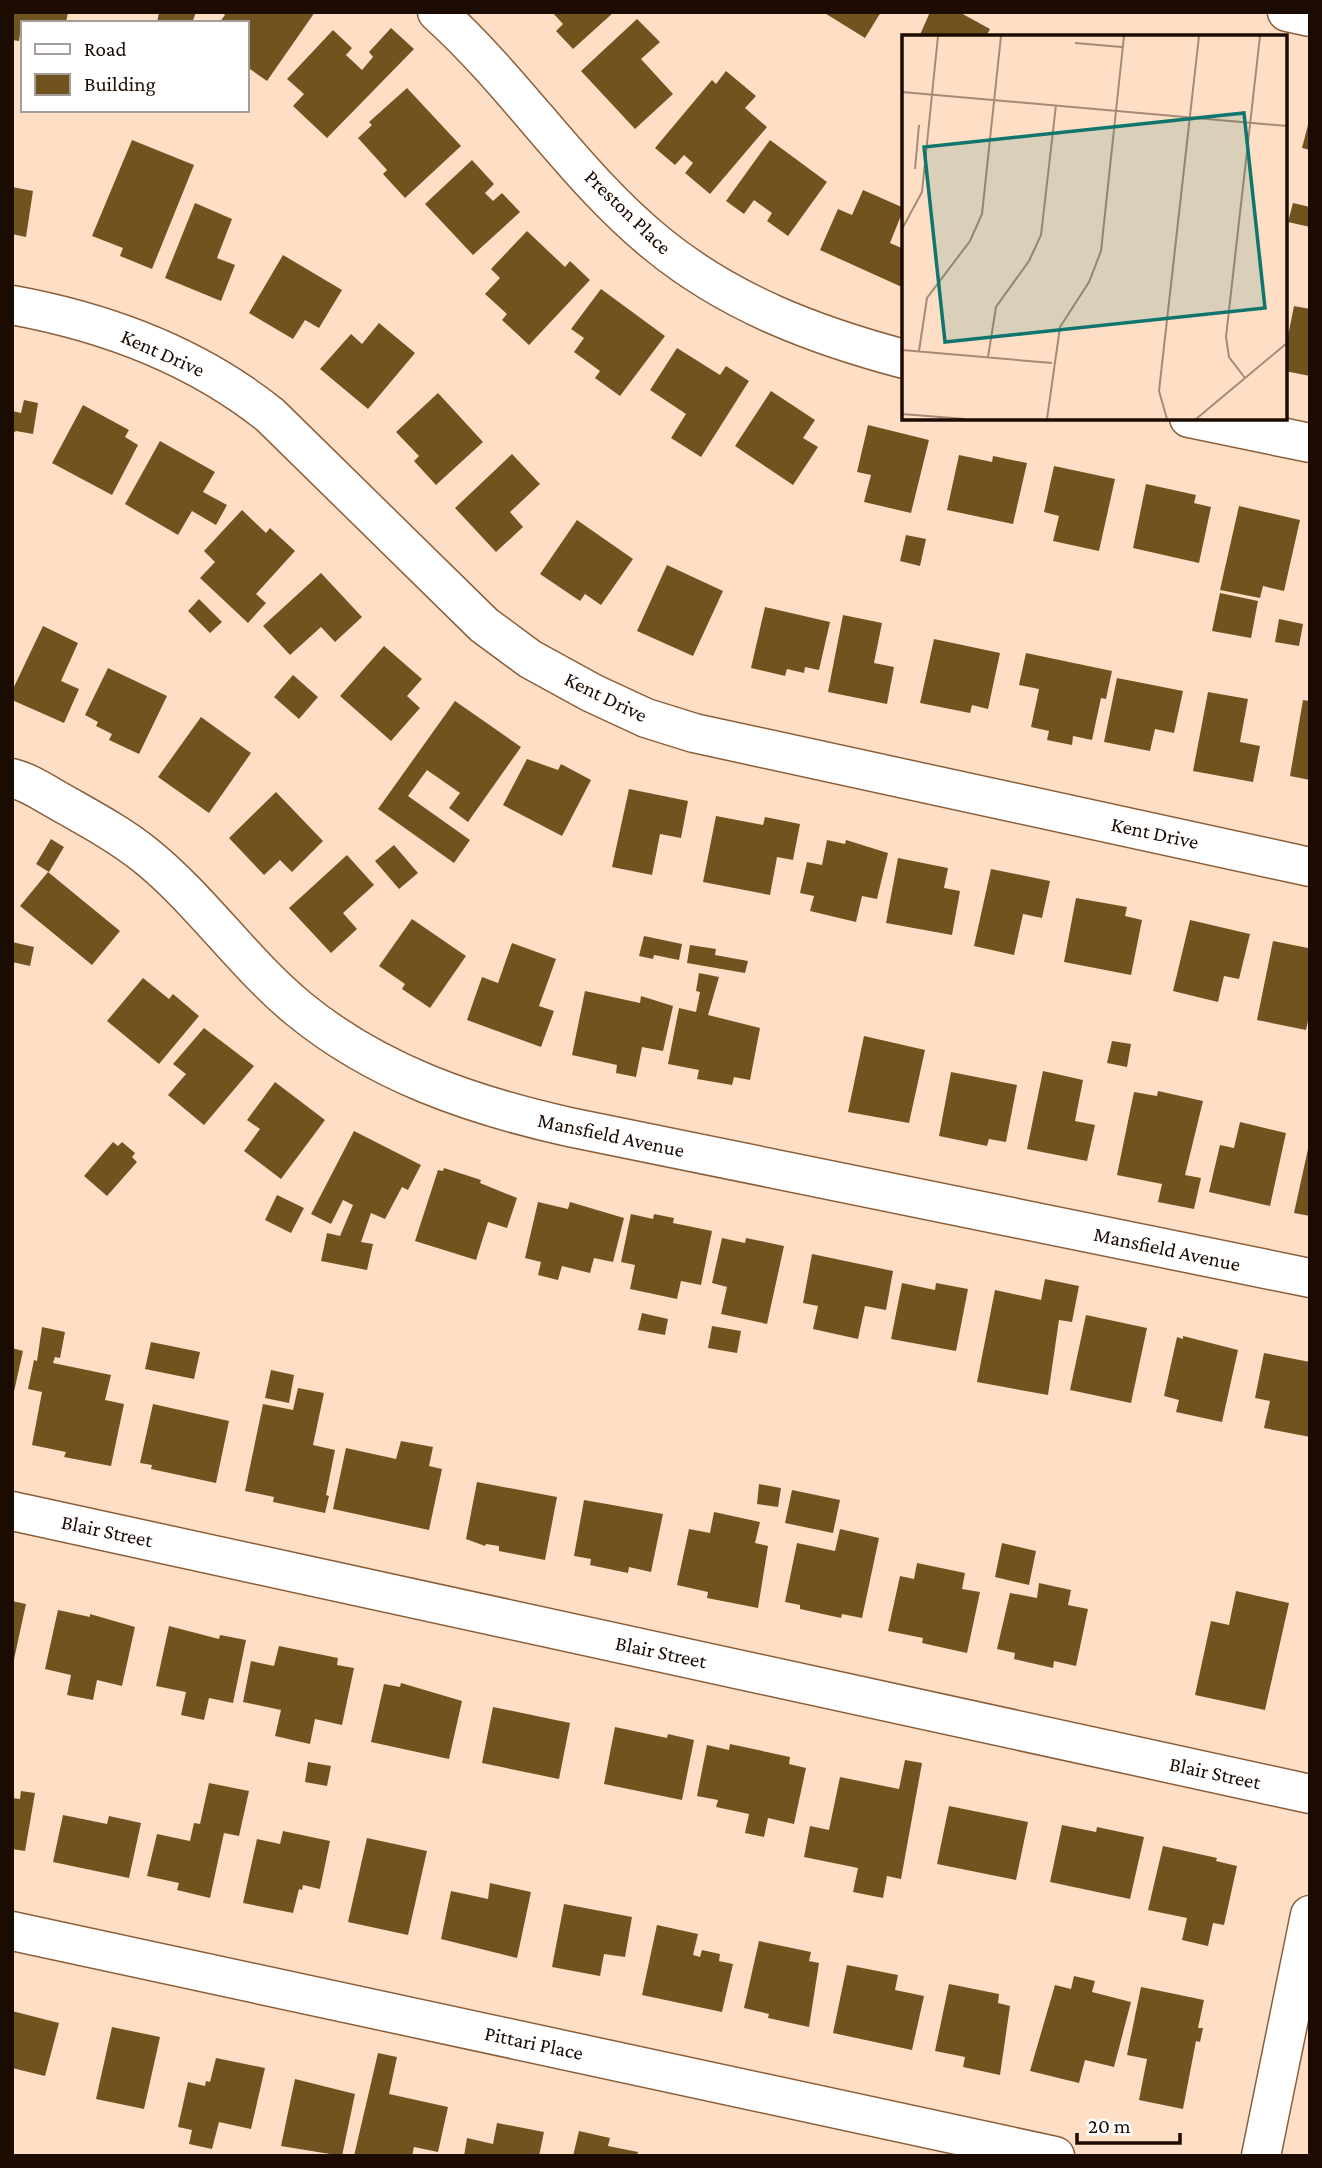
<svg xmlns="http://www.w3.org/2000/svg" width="1322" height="2168" font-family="'Crimson Pro',serif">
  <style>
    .building { fill: #70541f }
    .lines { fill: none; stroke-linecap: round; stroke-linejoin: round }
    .minor-casing { stroke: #8b5e38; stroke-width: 41 }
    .minor { stroke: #fff; stroke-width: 38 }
    .labels { text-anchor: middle; stroke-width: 7; stroke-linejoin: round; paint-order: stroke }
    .street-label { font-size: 21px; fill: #1c0b00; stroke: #fff }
    .inset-road { fill: none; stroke: #a48a77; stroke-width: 2 }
    .view { fill: #0f766e; fill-opacity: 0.15; stroke: #0f766e; stroke-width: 3.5 }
    .inset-edge { fill: none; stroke: #1c0b00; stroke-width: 3.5 }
  </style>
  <rect width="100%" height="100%" fill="#fedfc6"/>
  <!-- building -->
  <path class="building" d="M12,12H68L66,23L22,21L19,41L12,40Z
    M159,12H196L192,23H157Z
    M222,12H315L267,81L247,67V23H219L225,15Z
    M552,12H614L573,49L556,31L563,24Z
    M823,12H881L865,38Z
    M930,12H959L990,29L986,37H919Z
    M637,19L660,42L641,59L673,94L635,129L581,71Z
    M391,28L414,49L327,138L293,106L304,94L287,79L333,30L352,48L346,55L362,70L373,57L369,52Z
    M726,71L756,96L745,108L767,127L710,194L685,173L693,163L684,155L675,165L655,148L712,80L716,84Z
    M407,88L461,146L405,198L383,174L387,170L358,138L372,125L369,122Z
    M1310,117V150L1302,148Z
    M132,140L194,165L152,269L120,256L123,248L92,236Z
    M770,140L827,182L788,236L767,221L772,213L754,200L744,214L726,201Z
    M472,160L494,184L485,193L493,201L502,193L520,212L473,255L425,204Z
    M12,187L33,191L26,237L12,234Z
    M863,190L904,208L890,243L904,249V288L820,250L838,209L852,215Z
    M195,203L232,219L217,258L235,265L221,301L165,278Z
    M1293,203L1310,207V227L1288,222Z
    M527,231L565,267L570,261L590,280L529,345L502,320L507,314L485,294L500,278L491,269Z
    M283,255L342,290L319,328L305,320L293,339L249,313Z
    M601,289L665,336L620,396L595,378L600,371L574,352L584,338L571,329Z
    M1294,306L1310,309V376L1285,371V351Z
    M379,323L415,353L368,409L320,369L351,334L362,344Z
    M677,348L720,375L726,366L749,381L701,457L671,438L686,414L650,390Z
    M771,391L815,420L803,438L818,447L793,485L735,446Z
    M438,393L483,442L436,485L414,461L419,456L396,432Z
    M24,400L38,403L33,434L16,431L12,434V411L21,413Z
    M83,405L129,430L125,437L138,445L112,495L52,463Z
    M868,425L929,440L911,513L864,502L871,475L857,472Z
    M160,441L215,472L203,492L227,505L216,525L192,511L178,535L125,504Z
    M512,454L540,484L510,512L523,527L496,552L455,508Z
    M959,455L992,462L993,456L1027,463L1013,524L947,510Z
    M1054,466L1115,479L1099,551L1053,541L1059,516L1044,512Z
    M1146,484L1196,495L1194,503L1211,507L1199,563L1133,548Z
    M1239,506L1300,520L1284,591L1263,586L1260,598L1220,590Z
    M242,510L266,533L270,528L295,551L256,594L266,603L248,623L200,578L215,562L204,551Z
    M577,520L633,559L601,605L585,594L580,601L540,574Z
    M906,535L926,539L920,566L900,561Z
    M667,565L723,591L693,656L637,631Z
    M321,573L362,617L335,642L321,627L290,655L263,626Z
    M1220,593L1258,601L1251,638L1212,631Z
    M199,599L222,622L210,633L188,611Z
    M765,607L830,622L819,670L805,667L804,673L787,669L785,676L751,668Z
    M843,615L882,623L874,663L894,667L887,704L828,692Z
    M1279,619L1303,624L1299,646L1275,642Z
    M43,626L78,643L61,681L79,689L64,723L12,700V691Z
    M934,639L1000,653L988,709L972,705L970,713L920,703Z
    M384,646L422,679L407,696L420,708L391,741L340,696Z
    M1026,653L1112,671L1106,699L1101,698L1092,740L1073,736L1072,745L1047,740L1049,731L1031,727L1039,689L1019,685Z
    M108,668L167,696L139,754L109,740L112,734L96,726L98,722L85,715Z
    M293,675L318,697L299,719L274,697Z
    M1117,678L1183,691L1174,733L1155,729L1150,751L1104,742Z
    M1208,692L1248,699L1240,742L1260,746L1253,782L1193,771Z
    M1303,700L1310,701V780L1290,776Z
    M455,701L521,747L468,822L449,808L460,793L427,770L408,796L470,840L454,863L378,809Z
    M201,717L251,753L209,813L158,777Z
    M527,759L558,770L561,764L591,780L562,836L503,805Z
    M629,789L688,801L681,838L660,834L652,875L612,867Z
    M276,792L323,841L292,872L280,860L264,875L229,838Z
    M716,816L763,825L765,817L800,824L793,860L777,857L770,895L703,882Z
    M51,839L64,847L49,872L36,864Z
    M827,840L845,844L846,840L888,853L877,899L862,896L856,922L810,911L814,896L800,893L807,862L822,865Z
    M394,845L418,873L399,889L375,861Z
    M347,855L374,885L343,913L357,929L331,953L289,908Z
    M898,858L948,868L944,888L960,891L952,935L886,923Z
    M991,869L1050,881L1042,918L1023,914L1014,955L974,946Z
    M48,872L120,931L92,965L20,906Z
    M1076,898L1127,907L1125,916L1142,920L1131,975L1064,962Z
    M412,919L466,956L430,1008L402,989L405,984L379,966Z
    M1190,920L1250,934L1239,979L1224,976L1218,1002L1173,991Z
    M644,936L682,944L679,960L654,955L653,959L639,956Z
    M1273,941L1308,948L1310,1012L1306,1030L1257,1020Z
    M12,942L34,947L30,966L12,962Z
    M512,943L556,959L539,1006L554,1011L541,1047L467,1020L482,977L498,983Z
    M690,945L716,949L715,955L748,961L745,973L687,963Z
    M699,973L719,977L708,1015L760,1028L750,1080L734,1077L732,1085L697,1079L699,1070L668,1064L679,1008L696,1012L700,992L696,991Z
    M143,978L169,999L173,994L199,1016L159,1064L107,1021Z
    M585,991L640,1003L641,996L673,1006L663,1051L642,1047L636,1077L616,1073L617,1065L572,1055Z
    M204,1028L254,1066L204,1125L168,1095L186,1074L173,1064Z
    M864,1036L925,1050L909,1123L848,1112Z
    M1112,1041L1131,1044L1127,1067L1107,1063Z
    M1043,1071L1083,1080L1075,1121L1095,1125L1087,1161L1027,1149Z
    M951,1072L1017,1085L1006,1142L989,1139L987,1146L939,1136Z
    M275,1082L325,1120L281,1179L244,1151L260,1129L247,1120Z
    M1158,1091L1203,1101L1185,1175L1201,1178L1194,1209L1158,1202L1162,1184L1117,1175L1134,1092L1157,1096Z
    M1240,1122L1286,1133L1270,1206L1209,1192L1220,1145L1234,1148Z
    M354,1131L421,1165L408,1190L402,1187L385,1219L371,1213L361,1242L373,1244L367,1270L321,1261L327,1233L340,1236L353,1205L343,1200L331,1224L311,1214Z
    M113,1142L118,1146L122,1142L135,1153L132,1157L137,1162L107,1196L84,1176Z
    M1308,1149H1310V1216L1294,1213Z
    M444,1168L481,1180L480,1183L517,1198L507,1228L488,1222L476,1260L415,1241L438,1170L443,1171Z
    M277,1195L304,1208L291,1233L265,1220Z
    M538,1202L568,1209L570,1202L624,1218L613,1262L594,1258L590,1273L562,1266L558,1280L538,1275L541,1262L525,1258Z
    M631,1214L653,1219L654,1214L674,1218L673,1223L712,1231L701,1285L681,1281L677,1299L630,1289L635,1265L621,1262Z
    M722,1238L745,1243L746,1238L784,1246L767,1324L721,1314L727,1287L712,1283Z
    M812,1254L893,1271L886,1310L865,1306L858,1339L813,1329L818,1306L803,1303Z
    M1045,1279L1079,1286L1072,1322L1059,1320L1048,1395L977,1382L995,1290L1041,1300Z
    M902,1283L935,1290L936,1283L968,1289L956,1351L891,1339Z
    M642,1313L668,1319L665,1335L638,1330Z
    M1086,1315L1147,1328L1131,1403L1070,1390Z
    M712,1326L741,1331L737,1353L708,1348Z
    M42,1327L65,1332L60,1358L55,1357L53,1363L111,1375L105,1400L124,1404L111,1466L64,1457L66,1452L32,1445L42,1392L28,1389L34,1360L37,1361Z
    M1183,1336L1238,1350L1222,1422L1176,1412L1179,1400L1164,1396L1177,1337L1183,1339Z
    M151,1342L200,1352L194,1379L145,1369Z
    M12,1348L23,1351L13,1396H12Z
    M1264,1353L1310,1362V1437L1264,1428L1270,1401L1255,1398Z
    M271,1370L294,1375L289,1403L265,1398Z
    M298,1388L324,1393L313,1445L335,1450L326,1495L329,1496L325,1513L273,1502L274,1497L245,1491L263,1404L293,1410Z
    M153,1404L229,1421L216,1483L151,1469L152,1465L140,1463Z
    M401,1441L433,1447L429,1466L442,1469L429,1530L333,1509L346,1448L396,1459Z
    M477,1482L557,1497L545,1560L499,1551V1546L486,1544L485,1546L466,1539Z
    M759,1484L781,1488L778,1507L757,1504Z
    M792,1490L840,1500L833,1533L785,1523Z
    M584,1500L663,1514L651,1572L629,1567L628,1573L590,1565L591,1559L574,1556Z
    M714,1512L760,1522L755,1543L768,1546L758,1608L707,1598L708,1592L677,1585L689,1529L710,1533Z
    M840,1529L879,1538L862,1618L842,1614L841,1618L800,1609V1605L785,1602L797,1543L835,1551Z
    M1002,1543L1036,1551L1029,1585L995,1577Z
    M917,1563L965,1573L962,1589L980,1592L967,1653L922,1643L923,1638L888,1631L900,1576L914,1579Z
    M1039,1583L1071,1590L1068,1605L1088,1609L1076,1666L1054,1661L1053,1668L1014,1659L1015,1653L997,1649L1010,1593L1037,1598Z
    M1236,1591L1289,1603L1265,1710L1195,1695L1211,1621L1229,1625Z
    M12,1601L26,1604L13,1664H12Z
    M58,1610L90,1617V1614L135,1627L122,1686L97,1680L93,1700L67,1695L71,1675L45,1669Z
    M169,1626L219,1639L220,1635L246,1640L233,1703L209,1698L204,1720L181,1715L186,1692L156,1686Z
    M279,1646L338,1658L337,1665L354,1668L342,1725L315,1719L310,1744L275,1736L281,1710L243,1702L251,1661L274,1666Z
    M401,1683L462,1701L449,1759L371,1742L384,1684L400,1687Z
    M493,1707L570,1723L559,1779L482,1763Z
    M615,1727L667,1738L668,1734L694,1740L682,1800L604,1784Z
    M730,1744L790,1757L789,1764L806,1768L794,1824L768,1818L764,1837L745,1833L749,1814L716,1807L718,1800L697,1796L707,1745L729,1750Z
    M905,1760L922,1763L901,1879L887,1876L883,1898L853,1892L858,1868L804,1857L810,1826L829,1830L840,1777L899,1789Z
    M308,1762L331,1766L327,1786L305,1782Z
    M209,1783L249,1791L239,1836L224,1833L210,1898L177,1890L179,1883L147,1876L157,1834L190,1841L194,1823L200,1824Z
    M21,1791L35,1793L25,1851L12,1849V1798L20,1799Z
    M949,1806L1028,1822L1016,1880L937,1864Z
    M63,1815L107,1824L109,1816L141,1823L129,1878L53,1862Z
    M1062,1825L1096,1832L1097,1827L1144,1837L1130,1899L1050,1882Z
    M283,1831L330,1841L320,1889L303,1885L302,1890L299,1889L293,1913L243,1903L257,1839L280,1844Z
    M367,1838L427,1851L408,1935L348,1922Z
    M1163,1846L1217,1858L1216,1861L1237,1866L1224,1925L1213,1923L1208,1946L1182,1940L1187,1918L1148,1910Z
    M490,1883L531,1892L517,1958L441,1939L451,1891L488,1899Z
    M564,1904L632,1917L625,1957L604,1954L600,1976L552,1967Z
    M657,1925L698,1934L693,1955L700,1957L702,1950L720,1954L719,1961L733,1964L722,2012L642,1995Z
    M759,1941L811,1952L809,1961L819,1963L809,2027L768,2018L769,2014L744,2008Z
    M847,1965L898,1975L895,1990L924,1996L912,2050L833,2033Z
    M1074,1976L1095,1981L1092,1992L1131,2002L1114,2067L1085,2060L1079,2083L1030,2071L1055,1985L1071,1989Z
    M949,1984L999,1994L998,2003L1010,2006L1000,2075L963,2067L965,2057L935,2051Z
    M1141,1987L1204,2000L1198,2028H1203L1200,2042L1196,2041L1183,2109L1139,2100L1147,2059L1127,2055Z
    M12,2011L59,2023L45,2076L12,2068Z
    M112,2027L160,2037L144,2109L96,2099Z
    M378,2053L397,2057L389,2094L448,2107L438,2152L414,2147L412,2156H354Z
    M216,2058L265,2068L251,2129L219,2122L212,2149L189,2144L192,2130L178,2127L188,2082L205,2086L206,2081L210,2082Z
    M295,2079L355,2094L342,2156L281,2146Z
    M497,2123L544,2132L539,2156H464L467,2138L493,2144Z
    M579,2131L610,2138L608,2146L638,2152L637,2156H573Z"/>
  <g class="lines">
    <!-- minor casing -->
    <g class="minor-casing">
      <path id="minor" d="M437,12C516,83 574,176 656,243C729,303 814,335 904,359
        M1287,12L1310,17
        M12,305C105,322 195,355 270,415L484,625L530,659L592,693L646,718L694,733L1310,867
        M1189,418L1310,443
        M12,778C31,783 47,795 64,804C92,820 120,835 145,855C200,899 243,963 299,1009C377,1073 471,1105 569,1127L1310,1278
        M12,1511L1310,1794
        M12,1931L1055,2156
        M1261,2156L1310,1915"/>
    </g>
    <!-- minor -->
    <use href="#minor" class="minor"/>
  </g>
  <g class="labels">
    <!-- street labels -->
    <g class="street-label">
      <text transform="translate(628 212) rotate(44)" y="7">Preston Place</text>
      <text transform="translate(163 353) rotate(24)" y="7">Kent Drive</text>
      <text transform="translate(606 697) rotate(26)" y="7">Kent Drive</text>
      <text transform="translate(1155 833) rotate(12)" y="7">Kent Drive</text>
      <text transform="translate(611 1135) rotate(12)" y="7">Mansfield Avenue</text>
      <text transform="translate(1167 1249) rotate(12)" y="7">Mansfield Avenue</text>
      <text transform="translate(107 1531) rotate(12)" y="7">Blair Street</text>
      <text transform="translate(661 1652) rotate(12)" y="7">Blair Street</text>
      <text transform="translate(1215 1773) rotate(12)" y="7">Blair Street</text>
      <text transform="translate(534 2043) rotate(12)" y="7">Pittari Place</text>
    </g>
  </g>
  <!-- overview -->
  <g transform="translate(902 35)">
    <rect width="385" height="385" fill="#fedfc6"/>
    <path class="inset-road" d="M173,8L220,12M0,57L385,91M13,134L17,90M0,194L20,157L36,1M0,315L150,328M17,316L25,263L68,206L80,179L99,1M86,322L94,272L127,226L139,200L154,70M343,343L327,322L324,302L358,1M0,379L63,384M145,384L158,292L187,247L199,216L222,1M265,384L257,356L297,1M294,384L385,308"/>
    <path class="view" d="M342,78L363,273L43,307L22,112Z"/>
    <rect width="385" height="385" class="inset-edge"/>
  </g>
  <!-- border -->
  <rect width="1322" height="2168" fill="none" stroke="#1c0b00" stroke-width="28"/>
  <!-- legend -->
  <rect x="21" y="21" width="228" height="91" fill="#ffffff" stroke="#a49d99" stroke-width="2"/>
  <rect x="35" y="44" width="35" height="10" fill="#ffffff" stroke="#a49d99" stroke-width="2"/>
  <text x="84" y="56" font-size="21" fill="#1c0b00">Road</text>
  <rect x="35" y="74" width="35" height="21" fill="#70541f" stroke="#a49d99" stroke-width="2"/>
  <text x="84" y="91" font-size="21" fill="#1c0b00">Building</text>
  <!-- scale -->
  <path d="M1077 2133v10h103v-10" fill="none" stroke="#1c0b00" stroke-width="3.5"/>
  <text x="1088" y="2133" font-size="21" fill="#1c0b00" stroke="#ffffff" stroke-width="5" paint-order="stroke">20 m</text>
</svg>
